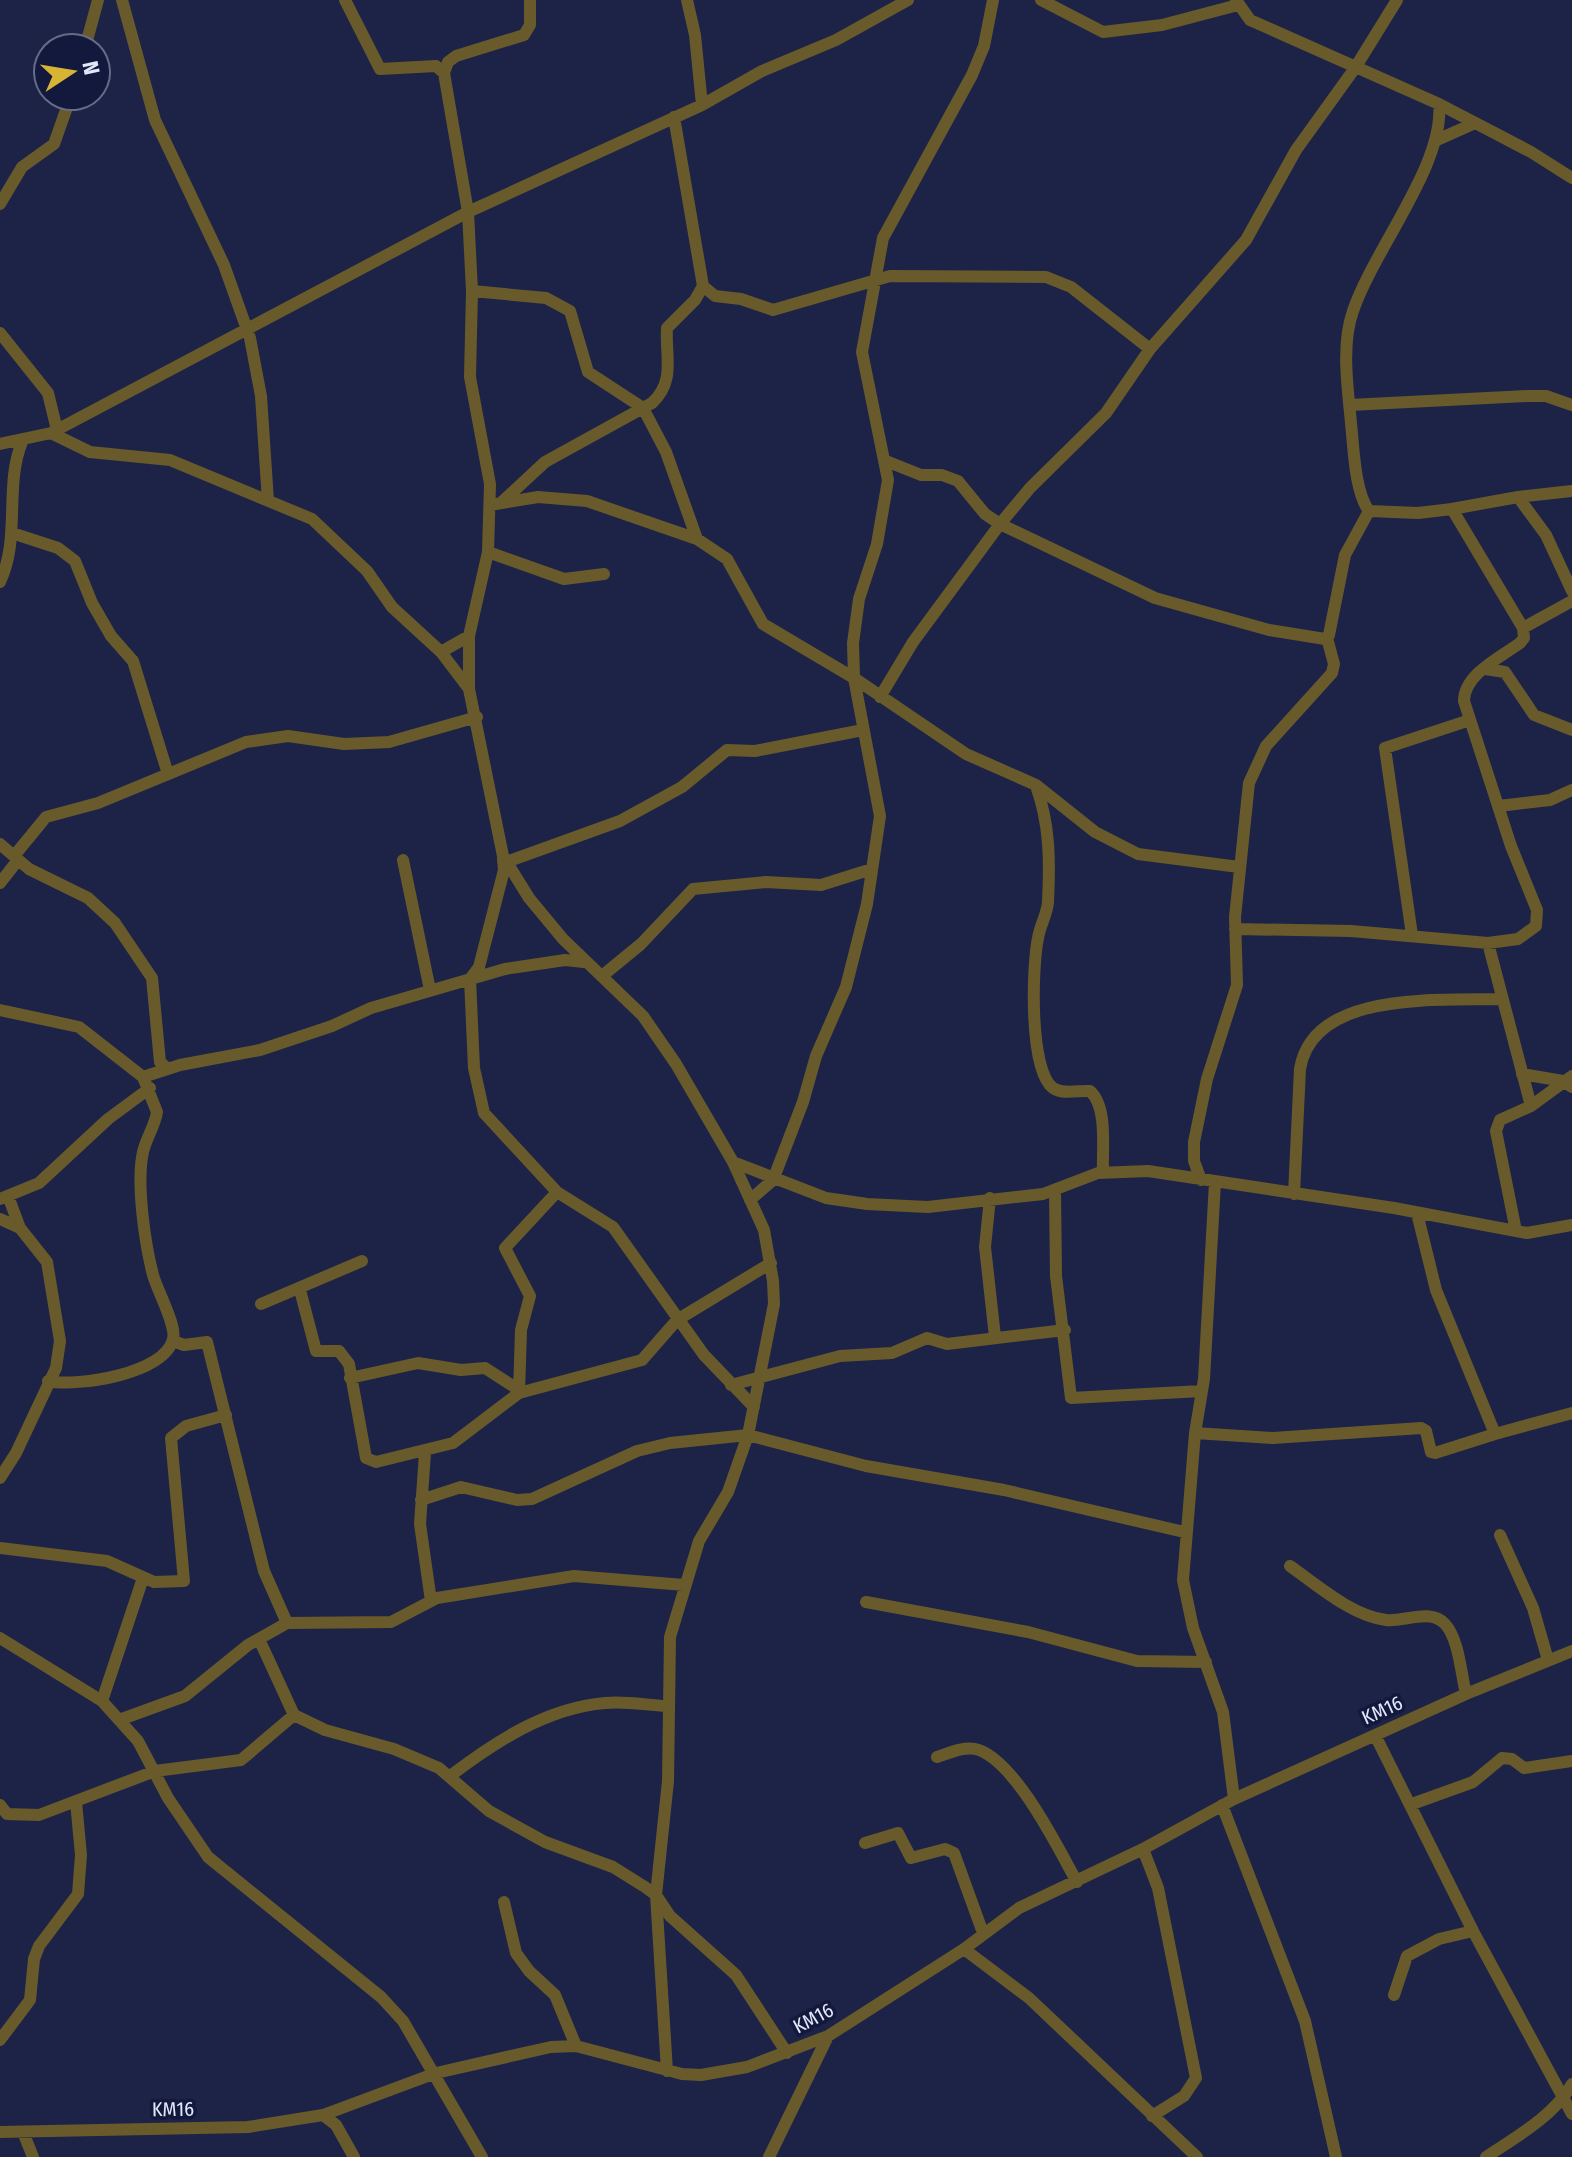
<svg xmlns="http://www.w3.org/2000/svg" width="1572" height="2157" font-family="'Fira Sans Condensed',sans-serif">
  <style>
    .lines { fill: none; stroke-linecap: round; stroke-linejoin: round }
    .minor { stroke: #695a2b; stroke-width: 12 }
    .labels { text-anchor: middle; stroke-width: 7; stroke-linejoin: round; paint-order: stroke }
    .street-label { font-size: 20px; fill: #e2e8fb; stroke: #13193c }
  </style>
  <rect width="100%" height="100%" fill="#1c2347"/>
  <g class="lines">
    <!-- minor -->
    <path class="minor" d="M122,0L155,120L224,265L250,338L261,396L268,501
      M345,0L380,69L436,66L444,73
      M530,0V25L524,35L456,56L448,62L444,73L468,212L472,291L470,377L490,484L488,552L469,636V689L503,856L529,898L563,939L643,1016L676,1064L733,1162L764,1230L773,1281L774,1304L748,1435L728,1492L699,1541L670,1637L668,1781L656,1895L667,2071
      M687,0L695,35L702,105
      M1041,0L1103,32L1162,25L1238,5
      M1236,0L1250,20L1439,104L1531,152L1572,178
      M85,48L98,0
      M1437,140L1475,123
      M0,204L22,167L54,144L71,96
      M703,286L715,296L741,299L773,310L890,276L1046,277L1071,287L1150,349
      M472,291L546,298L570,311L588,372L643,408L666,452L697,539
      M0,333L48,393L57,430
      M1350,405L1528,396H1546L1572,405
      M51,433L90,452L170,460L312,519L367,571L392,607L441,652L469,689
      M0,444L51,433L468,212L702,105L762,71L836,40L908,0
      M886,461L921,475H942L958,481L985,514L1000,524L1155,598L1269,630L1325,639L1329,635L1345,555L1369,511
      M1518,497L1572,491
      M502,502L545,462L652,403C676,381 665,356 667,328L695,300L703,286L674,117
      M490,505L538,497L587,501L697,539L727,559L763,624L854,678L966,754L1036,785L1095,832L1138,854L1239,867
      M1452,509L1518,497L1546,535L1572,591
      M1369,511C1356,494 1354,455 1352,434C1349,395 1340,348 1353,311C1374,249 1445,164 1439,104
      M12,533L58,548L75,561L92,603L111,636L133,661L168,774
      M488,552L564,579L604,574
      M0,582C21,537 4,486 22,442
      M1523,628L1572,601
      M441,652L469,636
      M1485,669L1505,672L1534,715L1572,730
      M880,697L913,642L1000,524L1030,488L1106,413L1150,349L1246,240L1296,150L1355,68L1397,0
      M1036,786C1050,824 1050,862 1048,902C1047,915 1040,925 1038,938C1032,967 1029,1070 1053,1088C1063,1095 1079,1090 1090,1091C1108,1107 1102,1149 1103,1172
      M1499,806L1550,800L1572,790
      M0,844L29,869L88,898L115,923L152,978L160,1062L168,1069
      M503,859L504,870L479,967L470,979L474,1068L484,1113L557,1192L613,1227L704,1355L754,1407
      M403,860L430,990
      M506,862L620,821L682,787L727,750L755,751L863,730
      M0,883L18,860L14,856L46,817L98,803L246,742L288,736L344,744L389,742L477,717
      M1235,929L1351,931L1488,943L1518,939L1536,926L1537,910L1511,846L1464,701C1464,674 1501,657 1520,643L1524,638L1523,628L1452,509L1418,513L1369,511
      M1412,935L1385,748L1470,720
      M1488,943L1531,1106L1500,1120L1496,1131L1516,1231
      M602,976L641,944L693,889L766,882L821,885L872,869
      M0,1010L79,1027L143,1077L157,1112C155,1126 146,1138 143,1152C136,1183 145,1244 153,1275C157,1290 177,1326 173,1339C165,1374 78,1387 48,1381
      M1522,1074L1563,1081L1572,1087
      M143,1077L180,1065L260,1050L332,1026L371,1008L505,969L565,960L584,962
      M1531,1106L1572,1076
      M733,1162L826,1198L867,1204L928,1207L1043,1194L1098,1173L1148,1171L1394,1208L1527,1233L1572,1225
      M1201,1180L1194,1161V1142L1207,1079L1237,985L1235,917L1249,783L1266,746L1332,673L1334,664L1327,638
      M1215,1182L1204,1379L1195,1433L1183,1580L1193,1628L1223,1712L1234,1799
      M1055,1191L1056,1276L1071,1398L1202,1391
      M1294,1194L1300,1069C1313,990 1439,1001 1500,999
      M990,1198L985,1247L995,1337
      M0,1199L39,1183L108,1119L150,1088
      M750,1200L773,1180L803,1102L816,1056L846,987L867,904L880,816L854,678L853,643L859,599L877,544L888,480L862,352L883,238L972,75L984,46L993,0
      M1417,1213L1436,1290L1495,1434L1572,1413
      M0,1219L20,1228
      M300,1290L316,1351H339L349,1364L366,1458L376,1462L453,1443L519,1393L642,1360L677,1320L771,1263
      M261,1304L362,1261
      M173,1341L184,1345L207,1342L264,1571L287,1623
      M350,1378L418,1363L461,1370L485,1368L519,1390
      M731,1385L840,1356L892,1353L927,1338L947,1344L1065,1330
      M519,1393L521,1330L530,1296L505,1248L557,1192
      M1195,1433L1273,1438L1421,1428L1426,1431L1431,1452L1435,1453L1495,1434
      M425,1453L420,1524L431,1601
      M0,1478L16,1453L56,1368L60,1341L47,1262L20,1228L8,1196
      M421,1500L461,1487L517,1500L532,1499L637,1451L670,1443L748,1435L866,1466L1004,1490L1184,1532
      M1500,1535L1533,1608L1548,1660
      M0,1548L107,1561L154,1582L184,1581L171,1438L186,1426L226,1415
      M1290,1566C1317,1585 1352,1616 1386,1620C1405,1622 1430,1608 1445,1624C1459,1639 1461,1674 1466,1694
      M866,1602L1028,1632L1137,1661L1206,1662
      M0,1638L102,1701L138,1741L168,1798L208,1857L381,1997L403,2021L482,2157
      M259,1639L294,1715L325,1730L394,1749L439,1768L489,1811L545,1842L613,1867L645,1887L656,1895L670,1916L736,1975L787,2053
      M102,1701L143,1578
      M119,1720L185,1696L248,1645L287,1623L391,1622L437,1598L574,1576L684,1585
      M1375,1735L1473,1931L1572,2114
      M937,1757C949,1753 966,1745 979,1750C1017,1764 1058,1848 1077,1882
      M450,1776C495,1742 546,1708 605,1703C625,1701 646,1705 666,1706
      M1412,1804L1473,1782L1502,1758L1512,1759L1524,1768L1572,1761
      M0,1805L7,1814L39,1815L155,1771L241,1760L294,1715
      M1222,1805L1305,2021L1336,2157
      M865,1843L898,1833L911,1858L945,1849L954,1853L983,1933
      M1143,1849L1158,1888L1196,2078L1184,2096L1152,2116
      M504,1902L516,1953L529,1971L555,1995L576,2046
      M964,1949L1029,1998L1197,2157
      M1394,1995L1407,1956L1439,1939L1473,1931
      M0,2040L30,2000L34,1959L39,1946L78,1894L81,1855L76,1802
      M323,2115L336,2125L354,2157
      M0,2132L248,2127L323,2115L436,2073L551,2047L576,2046L682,2074L701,2075L747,2067L828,2036L964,1949L1019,1908L1143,1849L1234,1799L1466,1694L1572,1651
      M23,2132L33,2157
      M769,2157L828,2036
      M1486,2157C1516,2137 1554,2116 1572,2084"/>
  </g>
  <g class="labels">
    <!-- street labels -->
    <g class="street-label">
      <text transform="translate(1382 1710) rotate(-24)" y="7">KM16</text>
      <text transform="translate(813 2018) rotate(-28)" y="7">KM16</text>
      <text transform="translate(173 2109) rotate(-1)" y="7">KM16</text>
    </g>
  </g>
  <!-- north arrow -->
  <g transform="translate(72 72) rotate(78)"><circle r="38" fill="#13193c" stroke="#666c88" stroke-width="2"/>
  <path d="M0-6L14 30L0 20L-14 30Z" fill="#d8b434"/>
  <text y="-12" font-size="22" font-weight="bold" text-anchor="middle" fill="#e2e8fb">N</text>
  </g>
</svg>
